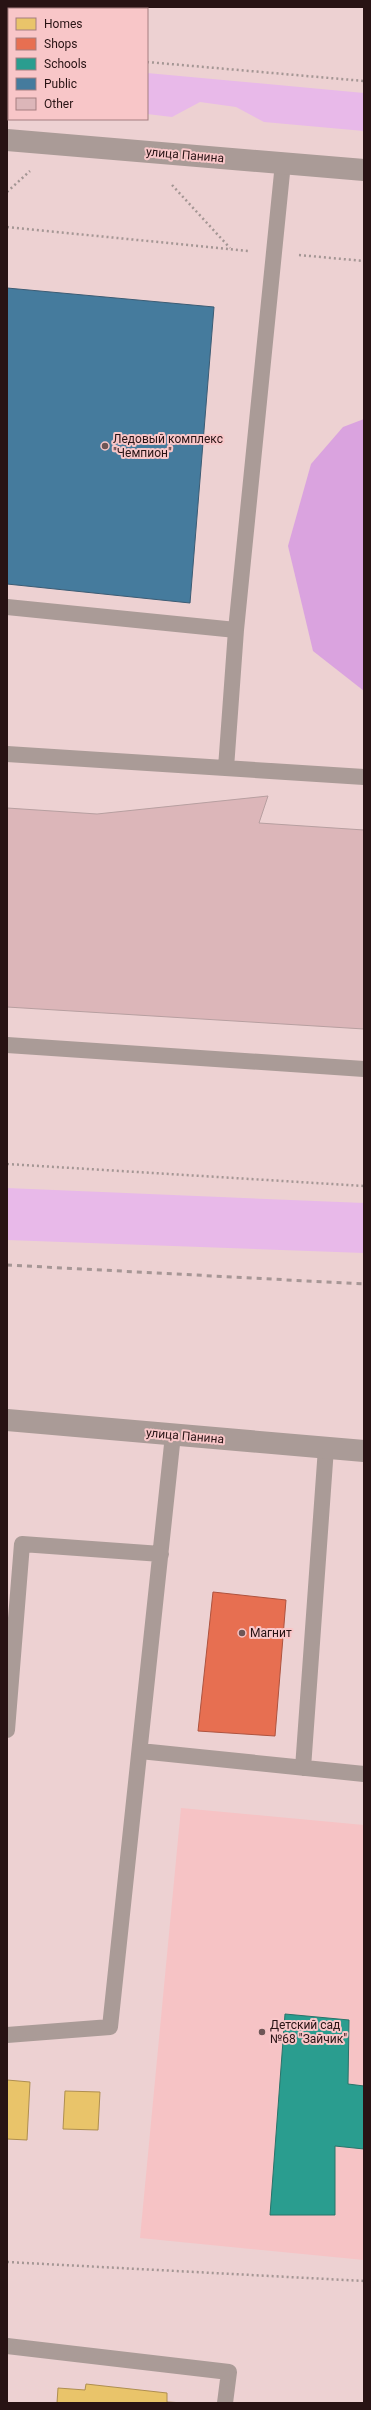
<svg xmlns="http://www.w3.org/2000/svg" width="371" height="2410" font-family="Roboto,sans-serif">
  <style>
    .built { fill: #f6c3c5 }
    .green { fill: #e8b9e9 }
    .forest { fill: #daa3df }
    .homes { fill: #e9c46a; stroke: #af8f50 }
    .shops { fill: #e76f51; stroke: #ae533f }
    .schools { fill: #2a9d8f; stroke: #29746a }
    .public { fill: #457b9d; stroke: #3c5c74 }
    .building { fill: #dcb6b9; stroke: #b79fa0 }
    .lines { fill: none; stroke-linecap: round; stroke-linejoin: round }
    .path { stroke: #a49694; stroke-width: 2.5; stroke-dasharray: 2 3; stroke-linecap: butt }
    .service { stroke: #aa9b97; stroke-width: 16 }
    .tertiary { stroke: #aa9b97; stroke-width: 22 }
    .rail { stroke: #a69695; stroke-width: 3; stroke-dasharray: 5 5; stroke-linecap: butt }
    .poi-dot { fill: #6d5656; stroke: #f8c6c8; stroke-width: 1.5 }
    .labels { text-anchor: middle; stroke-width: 4; stroke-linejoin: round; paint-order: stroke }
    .street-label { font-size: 12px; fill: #281314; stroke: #f8c6c8 }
    .poi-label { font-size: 12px; fill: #281314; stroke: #f8c6c8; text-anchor: start }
  </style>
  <rect width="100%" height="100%" fill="#edd1d2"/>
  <!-- built -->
  <path class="built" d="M181,1808L364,1825V2260L140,2238Z"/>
  <!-- green -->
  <path class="green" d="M147,73L364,93V131L264,122L236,107L200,102L172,117L147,114Z
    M7,1188L364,1203V1253L7,1240Z"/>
  <!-- forest -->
  <path class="forest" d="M364,419V691L313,651L288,546L311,464L343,427Z"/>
  <!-- homes -->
  <path class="homes" d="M7,2080L30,2082L27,2140L7,2139Z
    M65,2091L100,2092L98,2130L63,2129Z
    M86,2384L167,2393V2402L185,2403H57L58,2388L85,2390Z"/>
  <!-- shops -->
  <path class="shops" d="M213,1592L286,1600L275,1736L198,1731Z"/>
  <!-- schools -->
  <path class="schools" d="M285,2014L349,2020L348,2084L364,2086V2149L335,2146V2215H270Z"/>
  <!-- public -->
  <path class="public" d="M7,288L214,307L190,603L7,584Z"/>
  <!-- building -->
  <path class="building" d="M268,796L259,823L364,830V1029L7,1007V808L97,814Z"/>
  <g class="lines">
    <!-- path -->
    <path class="path" d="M7,50L9,51
      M147,62L364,81
      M172,185L230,248
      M7,192L30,171
      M7,227L248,251
      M299,255L364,261
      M7,1164L364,1186
      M7,2262L364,2281"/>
    <!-- service -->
    <path class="service" d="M7,607L236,630L283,163
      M7,754L364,777
      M226,768L236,630
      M7,1045L364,1069
      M7,1730L22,1544L161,1554
      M140,1751L364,1774
      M303,1768L326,1448
      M7,2035L110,2027L173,1435
      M7,2346L229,2372L225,2403"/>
    <!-- tertiary -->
    <path class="tertiary" d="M7,140L364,170
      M7,1420L364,1451"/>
    <!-- rail -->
    <path class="rail" d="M7,1265L364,1284"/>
  </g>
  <!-- markers -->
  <g class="poi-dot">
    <circle cx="105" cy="446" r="4"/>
    <circle cx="242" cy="1633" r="4"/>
    <circle cx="262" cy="2032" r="4"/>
  </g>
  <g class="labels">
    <!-- street labels -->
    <g class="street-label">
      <text transform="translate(185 155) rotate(5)" y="4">улица Панина</text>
      <text transform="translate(185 1436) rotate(5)" y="4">улица Панина</text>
    </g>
    <!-- poi labels -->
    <g class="poi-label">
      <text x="113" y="443">Ледовый комплекс<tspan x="113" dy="14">"Чемпион"</tspan></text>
      <text x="250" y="1637">Магнит</text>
      <text x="270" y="2029">Детский сад<tspan x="270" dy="14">№68 "Зайчик"</tspan></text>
    </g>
  </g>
  <!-- border -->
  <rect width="371" height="2410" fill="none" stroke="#281314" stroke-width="16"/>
  <!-- legend -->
  <rect x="8" y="8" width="140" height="112" fill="#f8c6c8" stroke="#a57e80"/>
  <rect x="16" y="18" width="20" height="12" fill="#e9c46a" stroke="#a57e80"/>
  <text x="44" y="28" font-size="12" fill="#281314">Homes</text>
  <rect x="16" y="38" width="20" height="12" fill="#e76f51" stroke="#a57e80"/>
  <text x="44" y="48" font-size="12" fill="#281314">Shops</text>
  <rect x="16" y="58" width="20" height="12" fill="#2a9d8f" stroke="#a57e80"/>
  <text x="44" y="68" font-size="12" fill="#281314">Schools</text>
  <rect x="16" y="78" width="20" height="12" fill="#457b9d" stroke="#a57e80"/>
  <text x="44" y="88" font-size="12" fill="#281314">Public</text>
  <rect x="16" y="98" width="20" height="12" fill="#dcb6b9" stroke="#a57e80"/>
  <text x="44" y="108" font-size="12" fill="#281314">Other</text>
</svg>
